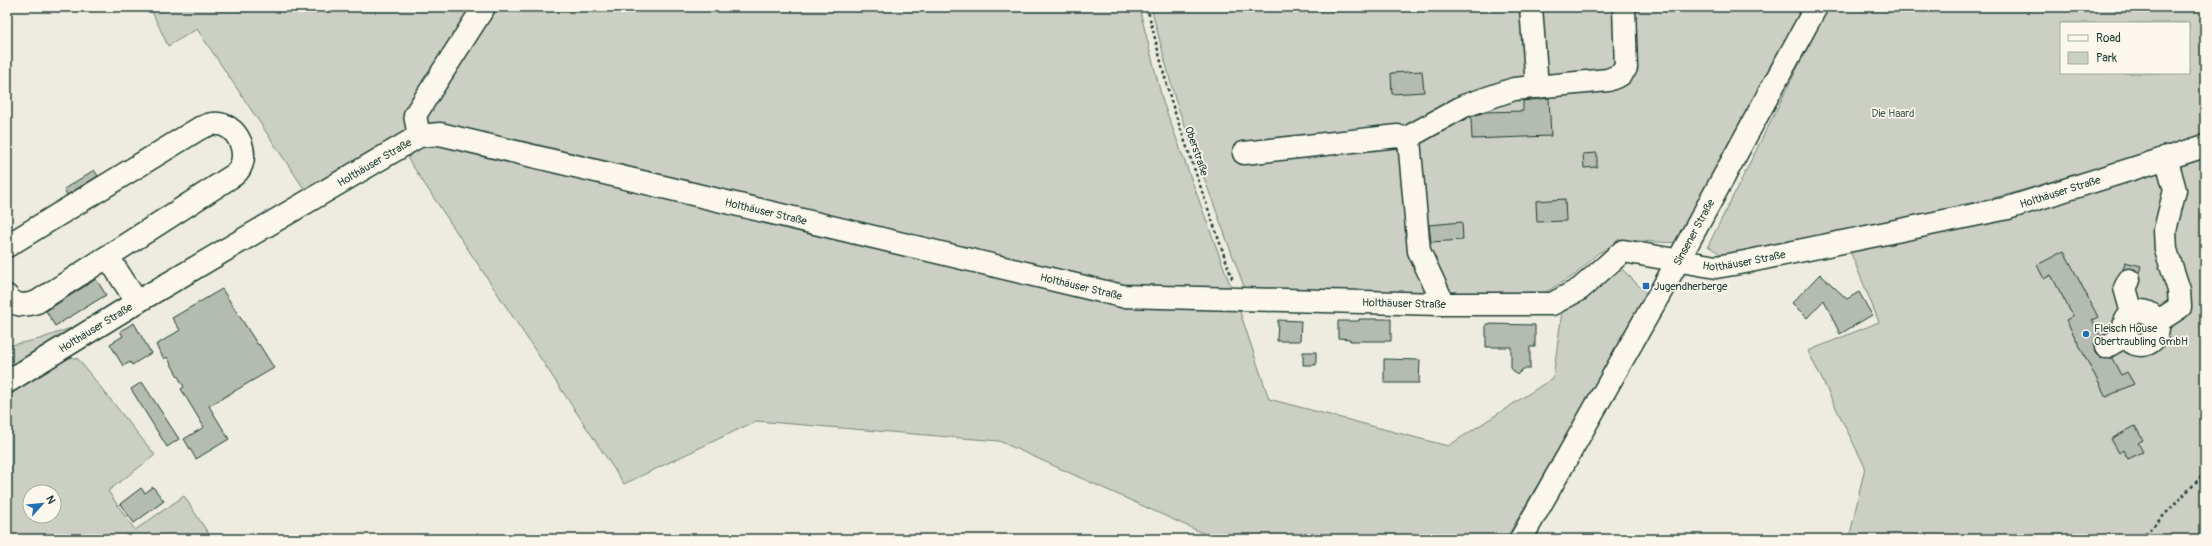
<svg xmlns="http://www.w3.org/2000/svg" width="2212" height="546" font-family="Pangolin,sans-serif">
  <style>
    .green { fill: #cbcfc4; stroke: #75867c; fill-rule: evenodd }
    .building { fill: #b4bbb0; stroke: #1f3d34 }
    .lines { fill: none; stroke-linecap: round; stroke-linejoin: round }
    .minor-casing { stroke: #1f3d34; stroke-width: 25 }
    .major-casing { stroke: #1f3d34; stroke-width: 25 }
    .path { stroke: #1f3d34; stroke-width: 2.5; stroke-dasharray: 3 3; stroke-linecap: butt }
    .minor { stroke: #fbf7ec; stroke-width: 22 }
    .major { stroke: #fbf7ec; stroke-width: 22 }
    .poi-dot { fill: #1f6fb2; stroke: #fbf7ec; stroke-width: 1.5 }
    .labels { text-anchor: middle; stroke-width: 3.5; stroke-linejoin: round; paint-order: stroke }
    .park-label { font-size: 11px; fill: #415a51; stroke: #fbf7ec }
    .street-label { font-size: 11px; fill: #1f3d34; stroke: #fbf7ec }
    .poi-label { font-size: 11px; fill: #1f3d34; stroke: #fbf7ec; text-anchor: start }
  </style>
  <rect width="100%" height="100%" fill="#eeece1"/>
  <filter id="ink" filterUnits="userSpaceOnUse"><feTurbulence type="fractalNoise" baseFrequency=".025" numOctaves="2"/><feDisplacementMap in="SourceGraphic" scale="8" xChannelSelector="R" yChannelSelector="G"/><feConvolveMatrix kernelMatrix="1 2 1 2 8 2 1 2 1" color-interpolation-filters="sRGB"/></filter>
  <g filter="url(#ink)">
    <!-- green -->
    <path class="green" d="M150,7H479L410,110L405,142L309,196L197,29L168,46Z
      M489,7H1139L1163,102L1239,309L1269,399L1448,446L1553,378L1562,311L1620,267L1648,295L1506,539H1216L999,441L756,421L624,484L408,159L419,118Z
      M1151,7H1804L1679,243L1637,241L1615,244L1597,254L1575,275L1544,293L1443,297L1246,292L1175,99Z
      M1828,7H2205V539H1849L1865,467L1808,351L1879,322L1850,251L2172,145L2010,194L1743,255L1725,257L1708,246ZM2061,23H2189V73H2061Z
      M82,324L7,377V346L40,339Z
      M63,355L78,359L155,455L108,491L135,530L184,496L212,539H13L7,529V389ZM30,492H54V516H30Z"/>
    <!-- building -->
    <path class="building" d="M1422,71L1424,92L1392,94L1391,73Z
      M1549,98L1551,136L1472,139L1471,117L1485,112L1523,111V101Z
      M1597,153V167L1584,168L1583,154Z
      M94,170L98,176L67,195L64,189Z
      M1565,199L1566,221L1537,222L1536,201Z
      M1462,222L1463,240L1431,242L1429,225Z
      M2064,251L2098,317L2092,320L2100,336L2095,341V353L2100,358H2112L2121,375L2127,372L2134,384L2106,397L2066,320L2073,316L2051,275L2044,279L2037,265Z
      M2125,262L2141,266L2139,273L2134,269H2123Z
      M1820,274L1847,299L1859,292L1872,315L1840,334L1824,300L1807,318L1792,303Z
      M96,279L106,295L55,326L46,311Z
      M222,289L258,345L259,344L274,368L209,406L229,439L196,459L184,439L204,427L181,389L184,387L167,357L164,359L156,345L180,330L172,318Z
      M1359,319H1391V341H1350V339L1338,338V321H1359Z
      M1278,320L1301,321L1300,341H1277Z
      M134,323L151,353L132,365L130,362L123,366L110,344L123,336L120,331Z
      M1486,324L1535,325V347H1530V369H1523L1517,375L1511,368V347H1486Z
      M1303,352H1316V365H1303Z
      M1384,359L1420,360L1419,383H1384Z
      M142,382L179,439L167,447L131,389Z
      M2135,426L2143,440L2138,443L2143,452L2128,459L2123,450L2119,453L2111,439Z
      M153,487L164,501L134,523L120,504L141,488L145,493Z"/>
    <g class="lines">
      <!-- minor casing -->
      <g class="minor-casing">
        <g id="minor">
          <path d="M1531,7L1537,87"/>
          <path d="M419,136L415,115L484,7"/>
          <path d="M1244,153L1398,136L1409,140"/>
          <path d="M7,246L200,128C204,127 209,124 212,124C238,120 254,159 234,175L37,302C24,306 15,307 7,296"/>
          <path d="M108,257L137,302"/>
          <path d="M2129,280L2125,288L2132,313"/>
          <path d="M1440,304L1439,294L1419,251L1409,140L1412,135L1464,106L1514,89L1608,80L1620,75L1626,68L1624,7"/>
          <circle cx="2141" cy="328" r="17"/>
          <path d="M2157,322L2180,307L2179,290L2166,250L2165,230L2175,190L2166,157"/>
          <path d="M2106,347L2125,336"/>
          <path id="s1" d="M7,382L137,302L419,136L440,134L1122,296L1440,304H1552L1580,289L1623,251L1716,267L1745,262L2008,208L2205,146"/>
        </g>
      </g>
      <!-- major casing -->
      <g class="major-casing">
        <g id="major">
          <path id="s2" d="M1521,539L1678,261L1816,7"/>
        </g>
      </g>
      <!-- path -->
      <path class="path" d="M1147,7L1171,101L1233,281
        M2141,539L2205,473"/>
      <!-- minor -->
      <use href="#minor" class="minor"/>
      <!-- major -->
      <use href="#major" class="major"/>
    </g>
  </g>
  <!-- markers -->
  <g class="poi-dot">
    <rect x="1642" y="282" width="8" height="8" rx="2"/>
    <circle cx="2086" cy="334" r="4"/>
  </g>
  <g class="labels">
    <!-- park labels -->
    <g class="park-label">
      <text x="1893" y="117">Die Haard</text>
    </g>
    <!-- street labels -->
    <g class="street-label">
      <text transform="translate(1197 151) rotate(71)" y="4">Oberstraße</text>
      <text dy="4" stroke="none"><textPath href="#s1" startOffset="428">Holthäuser Straße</textPath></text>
      <text dy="4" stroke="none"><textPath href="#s1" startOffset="2168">Holthäuser Straße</textPath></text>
      <text dy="4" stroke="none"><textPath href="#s1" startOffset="836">Holthäuser Straße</textPath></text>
      <text dy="4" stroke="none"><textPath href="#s2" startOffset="352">Sinsener Straße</textPath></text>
      <text dy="4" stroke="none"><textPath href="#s1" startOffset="1844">Holthäuser Straße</textPath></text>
      <text dy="4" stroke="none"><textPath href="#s1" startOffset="1160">Holthäuser Straße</textPath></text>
      <text dy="4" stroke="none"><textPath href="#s1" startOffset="1484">Holthäuser Straße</textPath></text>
      <text dy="4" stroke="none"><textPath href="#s1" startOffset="104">Holthäuser Straße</textPath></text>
    </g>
    <!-- poi labels -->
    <g class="poi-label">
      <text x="1654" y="290">Jugendherberge</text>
      <text x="2094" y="332">Fleisch House<tspan x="2094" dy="13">Obertraubling GmbH</tspan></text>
    </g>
  </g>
  <!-- margin -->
  <rect width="2212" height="546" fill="none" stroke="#fbf7ec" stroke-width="24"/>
  <rect x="12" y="12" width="2188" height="522" fill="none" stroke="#1f3d34" stroke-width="1.5" filter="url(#ink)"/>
  <!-- legend -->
  <rect x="2060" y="22" width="130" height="52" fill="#fbf7ec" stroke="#a3ada2"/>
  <rect x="2068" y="35" width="20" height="6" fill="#fbf7ec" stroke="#a3ada2"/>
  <text x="2096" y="42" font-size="12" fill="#1f3d34">Road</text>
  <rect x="2068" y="52" width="20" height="12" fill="#cbcfc4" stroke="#a3ada2"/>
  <text x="2096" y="62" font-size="12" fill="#1f3d34">Park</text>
  <!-- north arrow -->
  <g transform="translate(42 504) rotate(63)"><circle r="19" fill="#fbf7ec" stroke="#a3ada2"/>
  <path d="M0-3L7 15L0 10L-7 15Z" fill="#1f6fb2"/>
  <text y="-6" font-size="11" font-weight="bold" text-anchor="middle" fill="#1f3d34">N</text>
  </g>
</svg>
